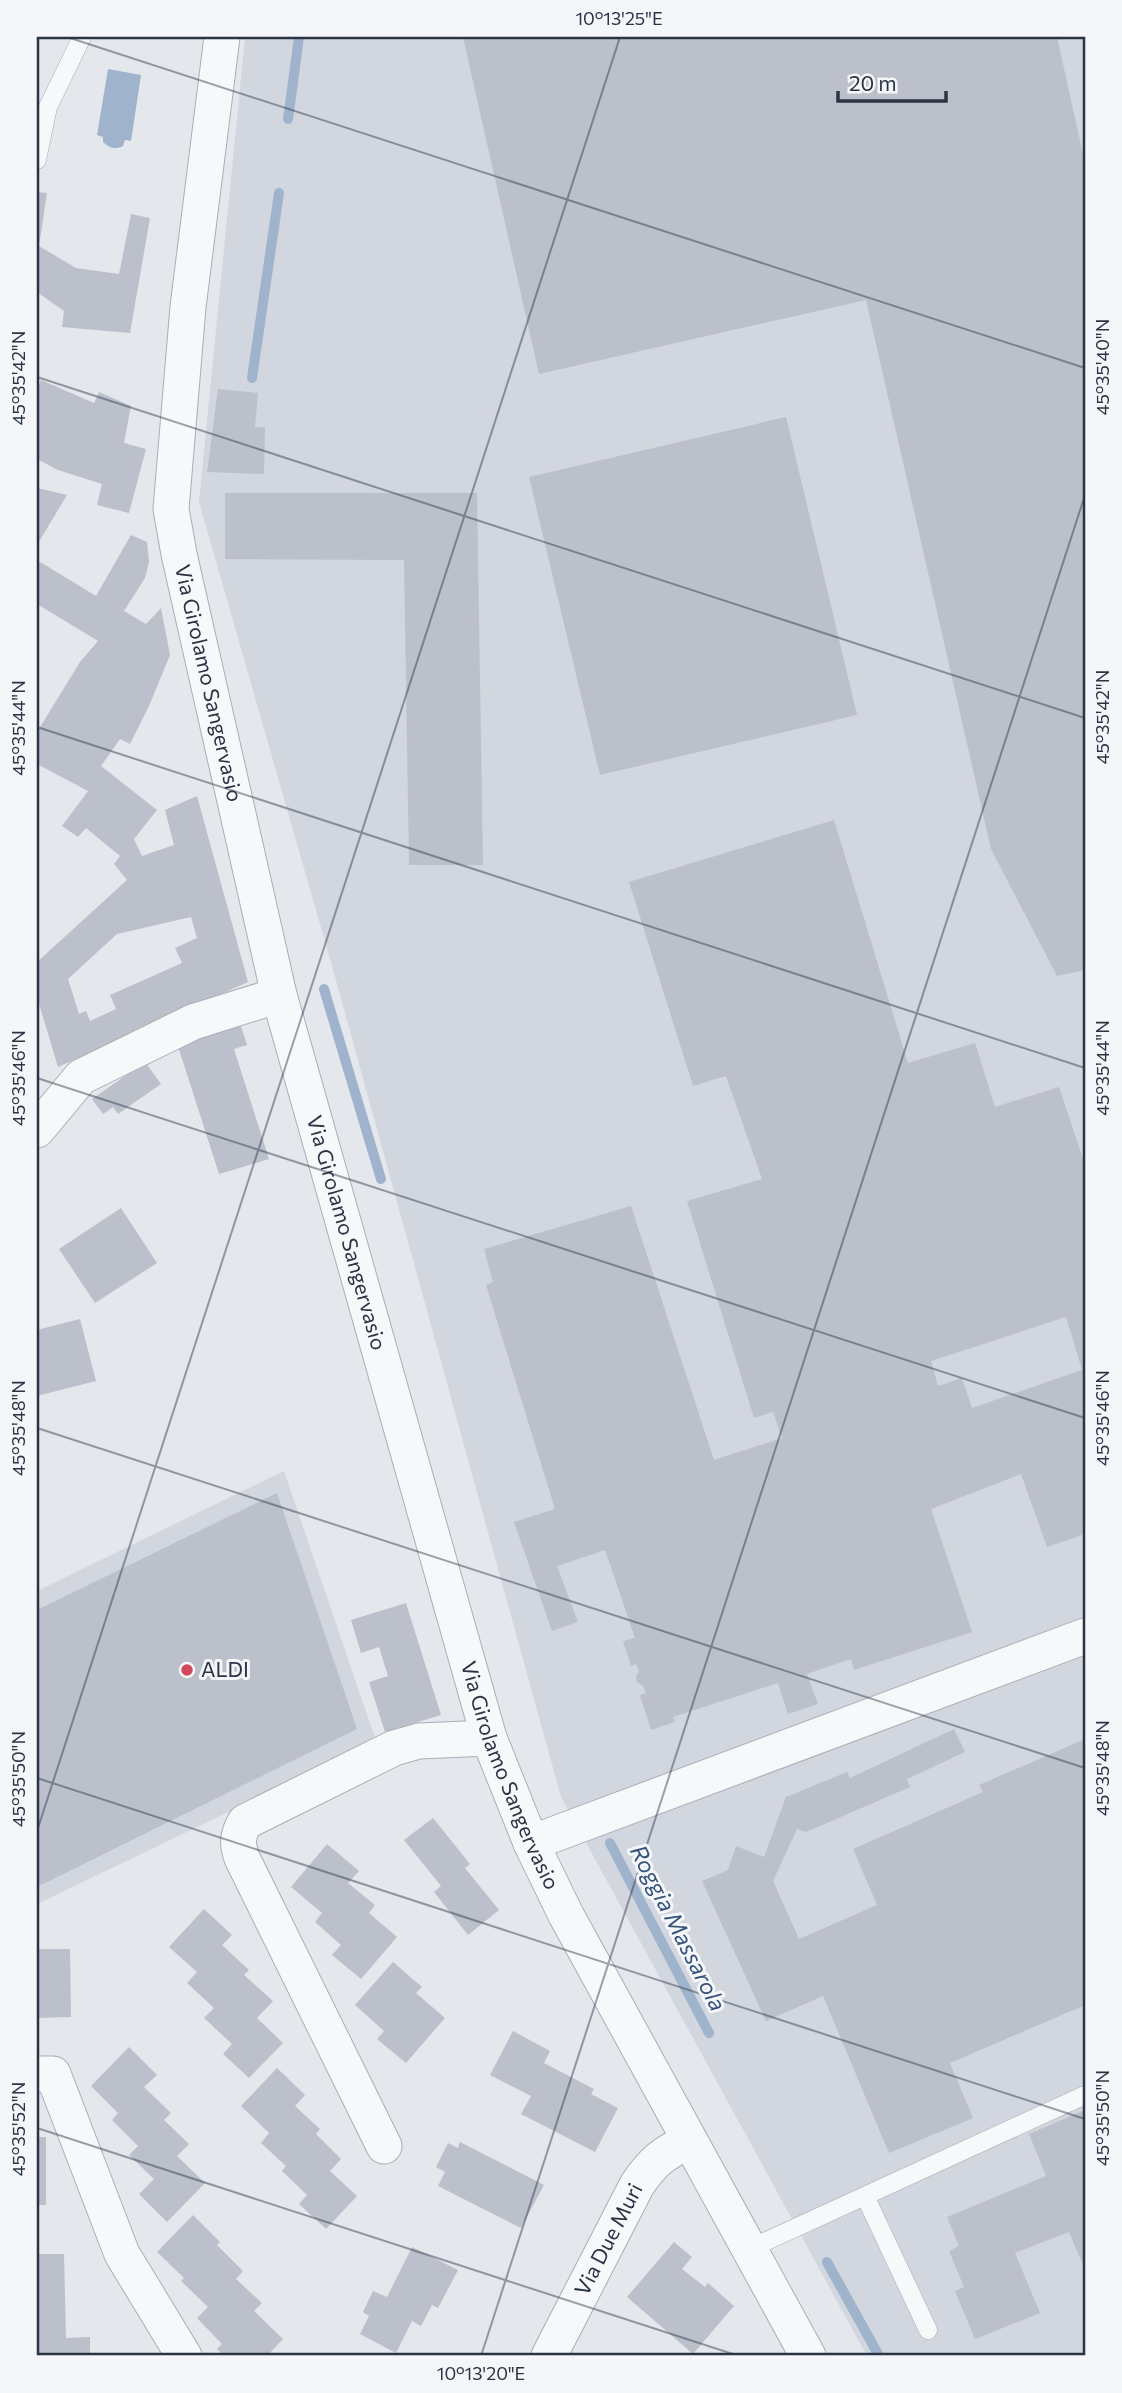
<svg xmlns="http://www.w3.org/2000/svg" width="1122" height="2393" font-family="Commissioner,sans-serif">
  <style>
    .built { fill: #d2d6de }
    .water { fill: #9fb4cc }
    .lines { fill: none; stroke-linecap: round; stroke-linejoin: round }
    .stream { stroke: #9fb4cc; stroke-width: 10 }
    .building { fill: #bbc0ca; fill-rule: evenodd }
    .lane-casing { stroke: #a9aeb7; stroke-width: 19 }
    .street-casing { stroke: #a9aeb7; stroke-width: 37 }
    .lane { stroke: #f7f8fa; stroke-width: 18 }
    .street { stroke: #f7f8fa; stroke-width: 35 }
    .ticks { fill: none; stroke: #2b3445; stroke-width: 2; stroke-opacity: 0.45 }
    .poi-dot { fill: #d1495b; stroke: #f4f6f9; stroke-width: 2.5 }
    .labels { text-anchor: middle; stroke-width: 6; stroke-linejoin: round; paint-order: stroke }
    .street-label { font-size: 21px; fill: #2b3445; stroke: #f4f6f9 }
    .poi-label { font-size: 21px; fill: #2b3445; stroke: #f4f6f9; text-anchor: start }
    .water-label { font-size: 23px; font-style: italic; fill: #34527a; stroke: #f4f6f9 }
    .neatline { fill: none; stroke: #2b3445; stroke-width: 2.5 }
    .ticks-label { font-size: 18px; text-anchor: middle; fill: #2b3445 }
  </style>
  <rect width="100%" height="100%" fill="#e4e7ec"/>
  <!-- built -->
  <path class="built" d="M245,37H1085V2356H867L561,1797L332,966L199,502Z
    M284,1471L376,1741L37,1904V1591Z"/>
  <!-- water -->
  <path class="water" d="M108,69L141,75L131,141L125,140L123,146C115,150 109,148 103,142V137L97,135Z"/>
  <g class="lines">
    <!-- stream -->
    <path class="stream" d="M288,119L299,37
      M252,378L279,193
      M324,989L381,1179
      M610,1843L709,2033
      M827,2262L879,2356"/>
  </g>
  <!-- building -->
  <path class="building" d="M463,37H1057L1085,163V970L1057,976L991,849L866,300L539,374Z
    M37,192L47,193L39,246L76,268L119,274L131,214L150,218L130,333L62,327L64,311L37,292Z
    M41,380L94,403L99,392L131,406L124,443L146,449L129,513L97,505L102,484L58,470L37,459V390Z
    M218,389L258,393L255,427H265L264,474L207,472Z
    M786,417L857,715L600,775L529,477Z
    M37,488L67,495L37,545Z
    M225,493H477L483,865H409L404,560L225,559Z
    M131,535L147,542L149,562L145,578L124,611L146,624L161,608L170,655L149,706L130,744L120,739L101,766L157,810L134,839L142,856L174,845L165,810L197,796L248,982L58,1067L37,997V962L127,880L114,864L120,856L86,828L78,837L62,826L88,791L37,764V732L80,662L98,641L37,604V560L96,596ZM191,917L197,938L175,948L182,963L110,995L116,1009L90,1021L86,1011L79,1014L68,979L117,934Z
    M834,820L908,1063L975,1043L995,1107L1059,1087L1085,1165V1534L1047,1547L1021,1474L931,1509L972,1632L854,1670L851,1659L807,1674L818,1704L788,1714L778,1683L673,1717L675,1722L651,1730L640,1695L646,1693L643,1686L637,1682L636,1676L639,1672L636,1664L631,1666L623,1641L635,1638L605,1550L557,1566L578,1622L552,1631L514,1522L555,1509L486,1285L493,1282L484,1249L631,1206L714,1460L782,1438L773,1412L754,1418L687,1201L762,1179L726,1076L693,1086L629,882ZM1066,1317L1082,1370L972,1408L962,1378L938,1386L931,1361Z
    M239,1020L247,1045L234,1049L269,1159L219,1174L176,1040Z
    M145,1062L161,1084L118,1114L113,1107L103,1114L92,1099Z
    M121,1208L157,1263L95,1303L59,1249Z
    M80,1319L96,1381L37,1396V1330Z
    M277,1493L357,1729L37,1887V1610Z
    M406,1603L441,1715L385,1732L369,1682L388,1676L379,1647L361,1653L351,1620Z
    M954,1729L965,1752L907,1779L910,1787L806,1832L797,1829L773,1881L799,1939L877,1905L853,1849L983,1792L979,1785L1085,1739V2005L950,2063L973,2118L889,2153L823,1996L766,2021L702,1881L728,1870L736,1846L764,1857L786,1797L847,1772L850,1778Z
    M433,1818L470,1864L465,1868L499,1910L468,1935L434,1892L441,1886L404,1840Z
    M327,1844L359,1871L348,1883L375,1905L369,1913L397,1937L361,1979L332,1955L341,1945L315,1922L322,1913L291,1887Z
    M204,1909L232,1935L222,1945L249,1970L244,1975L273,2001L257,2018L283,2043L249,2078L223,2054L232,2044L204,2018L214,2008L187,1983L197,1972L169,1947Z
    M37,1949H70L71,2017L37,2018Z
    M393,1962L422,1987L416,1993L445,2018L406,2063L377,2039L384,2031L355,2005Z
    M513,2031L550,2051L544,2063L594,2089L591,2094L618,2108L595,2152L521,2114L531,2096L490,2075Z
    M129,2047L157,2075L144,2087L171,2113L164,2120L189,2144L177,2156L205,2183L167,2222L139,2194L154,2179L129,2155L138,2146L112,2120L118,2113L91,2086Z
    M277,2068L305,2095L295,2106L320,2129L316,2134L341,2159L330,2171L357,2196L326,2229L299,2204L307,2195L282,2171L286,2166L261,2143L269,2133L241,2106Z
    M1085,2110V2270L1069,2232L1015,2253L1040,2313L975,2339L955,2291L964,2287L949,2251L959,2246L947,2217L1046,2176L1029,2134Z
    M37,2137H46V2205H37Z
    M460,2142L544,2185L521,2228L438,2186L445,2172L436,2167L448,2143L458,2148Z
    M193,2215L220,2242L217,2245L243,2271L236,2279L262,2303L254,2311L283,2339L267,2356H224L217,2349L222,2344L197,2318L208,2307L181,2281L184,2278L157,2252Z
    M674,2242L692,2257L682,2269L705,2287L708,2283L734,2306L693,2354L627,2297Z
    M412,2247L458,2270L438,2308L432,2305L421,2326L412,2321L396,2353L360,2334L369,2316L363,2312L373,2291L387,2297Z
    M37,2254H64L66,2338L90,2337V2356H37Z"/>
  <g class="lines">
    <!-- lane casing -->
    <g class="lane-casing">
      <path id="lane" d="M37,160L48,107L82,37
        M865,2196L928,2330
        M749,2249L1085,2095"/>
    </g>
    <!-- street casing -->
    <g class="street-casing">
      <g id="street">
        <path id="s1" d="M222,37L188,307L171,509L179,554L279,995L489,1738L531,1843L566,1915L808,2356"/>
        <path d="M37,1130L81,1077L193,1022L279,995"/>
        <path d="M531,1843L1085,1636"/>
        <path d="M37,2074H53L122,2254L184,2356"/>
        <path d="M384,2146L242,1858C237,1844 237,1836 245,1822L394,1748L419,1741L489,1738"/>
        <path id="s2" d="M549,2356L637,2185C653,2161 664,2153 689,2141"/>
      </g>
    </g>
    <!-- lane -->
    <use href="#lane" class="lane"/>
    <!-- street -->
    <use href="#street" class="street"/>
  </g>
  <!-- ticks -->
  <path class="ticks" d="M67,37L1085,368M37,377L1085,718M37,727L1085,1068M37,1078L1085,1418M37,1428L1085,1768M37,1778L1085,2119M37,1831L620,37M37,2128L739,2356M481,2356L1085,495"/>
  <!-- markers -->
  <circle class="poi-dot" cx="187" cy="1670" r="7"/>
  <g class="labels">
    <!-- street labels -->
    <g class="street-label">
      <text dy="7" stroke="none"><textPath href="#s1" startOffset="653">Via Girolamo Sangervasio</textPath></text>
      <text dy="7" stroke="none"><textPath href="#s1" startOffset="1220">Via Girolamo Sangervasio</textPath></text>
      <text dy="7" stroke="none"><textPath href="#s1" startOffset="1787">Via Girolamo Sangervasio</textPath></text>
      <text dy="7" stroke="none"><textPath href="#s2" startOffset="131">Via Due Muri</textPath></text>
    </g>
    <!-- poi labels -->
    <g class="poi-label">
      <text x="201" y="1677">ALDI</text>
    </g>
    <!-- water labels -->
    <g class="water-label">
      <text transform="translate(678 1928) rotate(63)" y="8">Roggia Massarola</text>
    </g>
  </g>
  <!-- border -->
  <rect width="1122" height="2393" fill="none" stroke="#f4f6f9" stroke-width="77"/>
  <!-- scale -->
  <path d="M838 91v10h108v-10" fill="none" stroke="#2b3445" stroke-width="3.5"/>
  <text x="849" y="91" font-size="21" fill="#2b3445" stroke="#f4f6f9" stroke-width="5" paint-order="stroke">20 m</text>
  <rect x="38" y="38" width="1046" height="2316" class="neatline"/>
  <g class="ticks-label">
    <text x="619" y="25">10°13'25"E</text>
    <text transform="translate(1103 367) rotate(-90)" y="6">45°35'40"N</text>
    <text transform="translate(19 378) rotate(-90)" y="6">45°35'42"N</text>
    <text transform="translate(1103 717) rotate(-90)" y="6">45°35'42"N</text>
    <text transform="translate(19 728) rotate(-90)" y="6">45°35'44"N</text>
    <text transform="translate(1103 1068) rotate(-90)" y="6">45°35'44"N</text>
    <text transform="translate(19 1078) rotate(-90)" y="6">45°35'46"N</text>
    <text transform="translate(1103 1418) rotate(-90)" y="6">45°35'46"N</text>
    <text transform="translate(19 1428) rotate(-90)" y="6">45°35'48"N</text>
    <text transform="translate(1103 1768) rotate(-90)" y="6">45°35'48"N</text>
    <text transform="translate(19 1779) rotate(-90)" y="6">45°35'50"N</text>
    <text transform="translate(1103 2118) rotate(-90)" y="6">45°35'50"N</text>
    <text transform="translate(19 2129) rotate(-90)" y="6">45°35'52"N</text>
    <text x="481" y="2380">10°13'20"E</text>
  </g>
</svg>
